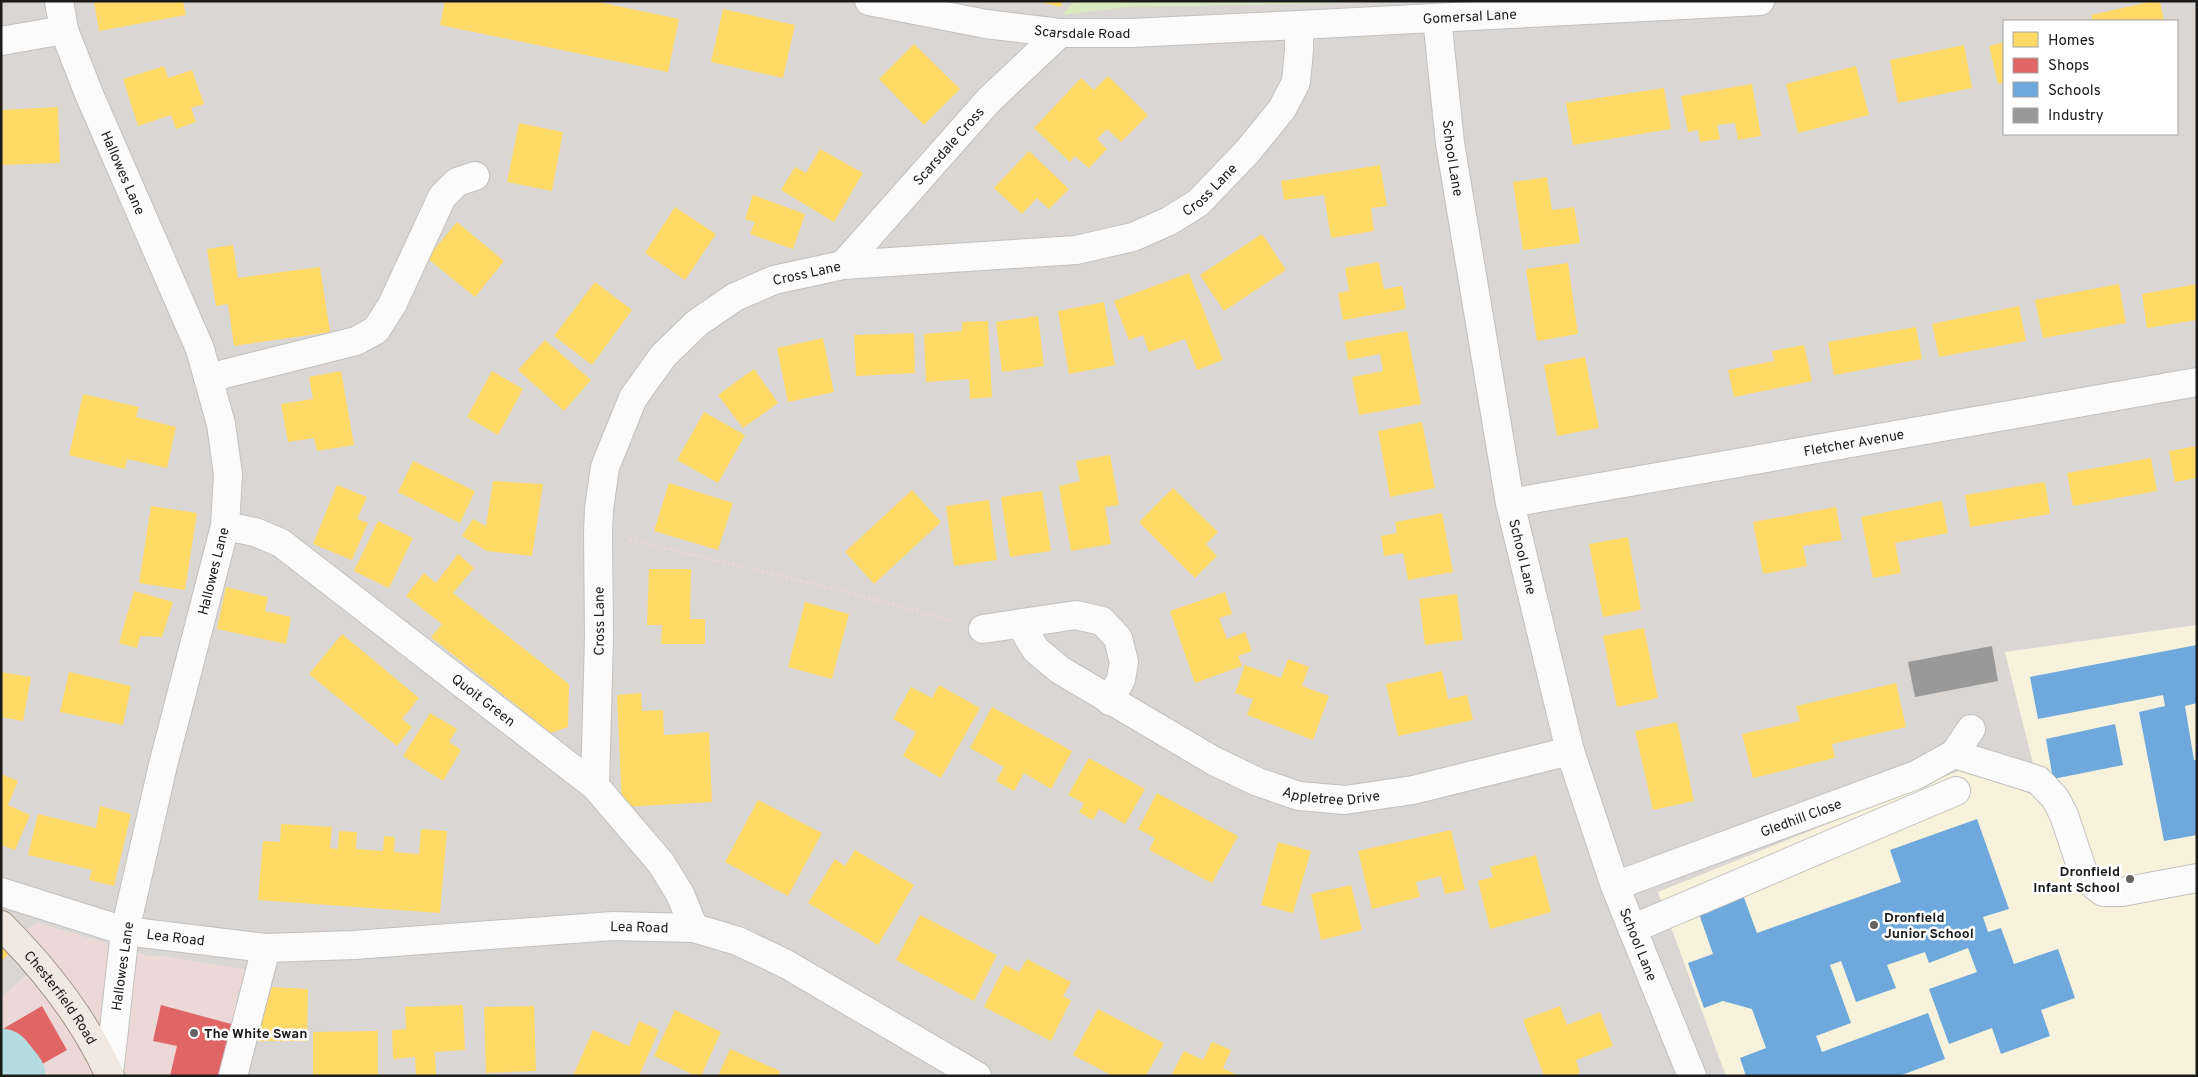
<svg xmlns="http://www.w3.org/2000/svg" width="2198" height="1077" font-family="Overpass,sans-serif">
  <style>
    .residential { fill: #d9d6d4; fill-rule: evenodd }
    .commercial { fill: #edd8d8 }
    .education { fill: #f6f2dc }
    .grass { fill: #dae9be }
    .homes { fill: #ffd966 }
    .shops { fill: #e06666 }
    .schools { fill: #6fa8dc }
    .industry { fill: #999 }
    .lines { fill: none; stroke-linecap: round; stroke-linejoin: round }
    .river { stroke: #b3dbe0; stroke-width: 65 }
    .minor-casing { stroke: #c2c1bf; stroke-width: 30 }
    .major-casing { stroke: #a09180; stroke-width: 30 }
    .path { stroke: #ead7d6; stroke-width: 3; stroke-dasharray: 2.5 2.5; stroke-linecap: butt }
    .minor { stroke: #fcfbfb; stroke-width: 28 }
    .major { stroke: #f0e9e2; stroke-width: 28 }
    .poi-dot { fill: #636261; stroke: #fff; stroke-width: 2 }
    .labels { text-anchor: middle; stroke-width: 5; stroke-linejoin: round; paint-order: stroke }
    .street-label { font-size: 14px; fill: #1b1b1b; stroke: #fff }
    .poi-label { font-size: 14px; font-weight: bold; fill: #1b1b1b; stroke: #fff; text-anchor: start }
  </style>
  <rect width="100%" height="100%" fill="#eae6e2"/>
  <!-- residential -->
  <path class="residential" d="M1,1H2197V625L2005,652L2042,799L1658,892L1726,1076H236L253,971L160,956H148L38,923L27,930L46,953L28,974L1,997ZM2004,21H2177V134H2004Z"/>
  <!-- commercial -->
  <path class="commercial" d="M38,923L148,956H160L253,971L236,1076H1V997L28,974L46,953L26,930Z"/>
  <!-- education -->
  <path class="education" d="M2197,625V1076H1726L1658,892L1966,768L2042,799L2005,652Z"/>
  <!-- grass -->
  <path class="grass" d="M1075,1H1394L1395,2L1128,7L1062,15Z"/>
  <!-- homes -->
  <path class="homes" d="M94,1H183L186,15L99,31Z
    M445,1H594L679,19L668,72L440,25Z
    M1036,1H1062L1061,7Z
    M2154,1H2160L2164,21H2093L2091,15Z
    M723,9L795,25L783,78L711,62Z
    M2004,42V83L1998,84L1989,46Z
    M914,44L960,89L924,125L879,79Z
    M1964,45L1972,88L1898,103L1890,60Z
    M164,66L168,78L192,70L204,104L191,108L196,122L176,129L171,115L138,126L123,79Z
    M1856,66L1869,115L1798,133L1786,84Z
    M1108,76L1148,115L1121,142L1107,129L1097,139L1107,149L1089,168L1075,156L1070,162L1034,128L1081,78L1094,90Z
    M1752,84L1761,136L1738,140L1735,123L1717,125L1720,139L1700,142L1698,130L1688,132L1681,96Z
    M1664,88L1671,129L1573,145L1566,103Z
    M58,107L60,163L1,165V110Z
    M519,123L563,132L552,191L507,182Z
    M820,149L863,173L834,222L781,190L795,167L806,173Z
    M1029,151L1069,189L1049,209L1037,198L1022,214L994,188Z
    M1380,165L1387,206L1371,208L1374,231L1331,238L1324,195L1284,200L1281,181Z
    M1547,177L1552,210L1574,207L1580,243L1523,250L1513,182Z
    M753,195L805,214L793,249L750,234L755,222L745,219Z
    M675,207L716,234L685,280L645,253Z
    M457,222L504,261L475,297L427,258Z
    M1262,234L1286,270L1224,311L1200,275Z
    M233,245L238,278L320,267L330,332L234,346L228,304L216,306L207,249Z
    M1379,262L1384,289L1402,286L1406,309L1343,320L1338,293L1349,291L1345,268Z
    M1568,263L1578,334L1537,341L1526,269Z
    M1189,273L1223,360L1197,370L1185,339L1149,352L1143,335L1129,340L1114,301Z
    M595,282L632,310L592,365L554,336Z
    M2119,284L2126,323L2043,338L2035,300Z
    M2197,284V320L2147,328L2142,294Z
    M1104,302L1115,365L1069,374L1058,311Z
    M2019,306L2026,341L1939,357L1932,324Z
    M1038,316L1044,366L1002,372L996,322Z
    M988,321L992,397L970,399L969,379L926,382L924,334L962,331V322Z
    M1916,327L1922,359L1834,375L1828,342Z
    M1407,331L1421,404L1359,415L1352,377L1383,371L1380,354L1348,360L1345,342Z
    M914,333L915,373L856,376L854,335Z
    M823,338L834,392L788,402L777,348Z
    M545,340L591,380L564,411L518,370Z
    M1804,345L1812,381L1734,397L1728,370L1774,361L1772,351Z
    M1585,357L1599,428L1557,436L1544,365Z
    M754,369L778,403L743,428L718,395Z
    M341,371L354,445L317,451L314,438L288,442L281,404L313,399L309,377Z
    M492,371L523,389L498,435L467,417Z
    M83,394L139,407L136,417L176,427L167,468L127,459L125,469L69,455Z
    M704,412L745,435L718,483L677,460Z
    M1422,422L1435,488L1390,497L1378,431Z
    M2197,446V478L2175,482L2169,451Z
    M1110,455L1119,505L1105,507L1111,544L1071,551L1059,486L1080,481L1076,461Z
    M2151,458L2157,491L2073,506L2067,473Z
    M413,461L475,491L460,523L398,492Z
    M493,481L543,484L532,556L487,551L462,536L473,519L486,526Z
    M2045,482L2050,514L1970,527L1965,495Z
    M669,483L733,503L718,550L654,531Z
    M337,485L367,497L357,519L368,523L352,560L313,544Z
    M1173,488L1218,532L1206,544L1217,556L1195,578L1139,522Z
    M912,490L941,522L874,584L845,552Z
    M1042,491L1051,551L1010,557L1001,497Z
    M989,500L997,560L954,566L946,506Z
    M1942,501L1948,533L1895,543L1901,573L1873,578L1861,517Z
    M151,506L197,513L185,590L139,583Z
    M1836,507L1842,540L1803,546L1807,566L1763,574L1753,522Z
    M1442,513L1453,572L1408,580L1403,553L1384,556L1381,536L1397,533L1395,522Z
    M378,521L413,538L389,588L354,571Z
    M1628,537L1641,610L1603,617L1589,544Z
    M458,554L474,568L453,593L569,684L568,727L551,733L431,637L442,624L406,596L424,573L436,583Z
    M649,569H691L690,619H705V644H661L662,625H647Z
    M226,587L268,597L265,611L291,617L286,644L217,629Z
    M134,591L173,602L162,637L140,636L137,648L119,643Z
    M1225,592L1232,614L1219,618L1227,639L1245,632L1252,651L1238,656L1242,666L1195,683L1170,611Z
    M1457,594L1463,640L1425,645L1419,599Z
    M805,602L849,614L832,679L788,667Z
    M1644,628L1658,698L1617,707L1603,636Z
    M342,634L419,698L402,719L412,727L397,746L309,674Z
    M1288,659L1309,667L1302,686L1329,696L1313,740L1247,715L1253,699L1235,693L1245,665L1281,678Z
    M1442,671L1448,699L1467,695L1473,720L1398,736L1386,684Z
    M1,672L31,677L23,721L1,717Z
    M69,672L131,686L123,725L60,712Z
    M1896,683L1906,727L1832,744L1835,758L1753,778L1742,734L1800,721L1796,706Z
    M939,685L980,708L941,778L903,756L916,732L893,719L911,687L932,698Z
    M641,693L642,711L663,710L664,735L709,732L712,802L622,807L617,695Z
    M992,707L1072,751L1051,789L1024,773L1014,791L996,781L1004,767L970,748Z
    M430,713L457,729L449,742L461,750L443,781L403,756Z
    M1677,722L1694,801L1653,810L1635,731Z
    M1089,758L1145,789L1125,824L1099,809L1093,820L1079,812L1084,803L1068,795Z
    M1,774L18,781L8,805L30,815L15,850L1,845Z
    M1157,793L1238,836L1212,883L1149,850L1155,838L1138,829Z
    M758,800L822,833L788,896L725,862Z
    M100,806L131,814L114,886L89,880L92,870L28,855L38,814L96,828Z
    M281,824L332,827L330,848L338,849L339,831L357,832L356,849L383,851L384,836L395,837L394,852L419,854L421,829L447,831L440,913L258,900L263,841L280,842Z
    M1451,830L1465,890L1445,894L1441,876L1416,882L1420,897L1372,909L1358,851Z
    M1278,842L1311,851L1293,913L1261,905Z
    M855,850L914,885L878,945L808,903L835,859L845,866Z
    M1536,855L1551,912L1490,929L1478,881L1493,877L1490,867Z
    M1351,885L1362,930L1321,940L1311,894Z
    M920,915L997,955L974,1001L896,960Z
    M1,945L10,952L1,962Z
    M1027,959L1071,982L1063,996L1071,1000L1051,1041L984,1007L1005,965L1019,972Z
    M272,987L308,989L307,1041H255Z
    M463,1005L465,1050L435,1052L436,1076H416L415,1057L393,1059L392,1030L406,1029L405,1007Z
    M534,1006L536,1071L486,1073L484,1007Z
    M1560,1006L1567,1025L1600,1012L1613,1046L1576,1060L1580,1073L1573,1076H1544L1523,1020Z
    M1098,1009L1164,1043L1146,1076H1113L1073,1055Z
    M675,1010L721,1032L701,1076H696L654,1056Z
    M639,1021L659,1030L639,1076H573L593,1030L629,1046Z
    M378,1031V1076H313V1032Z
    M1212,1042L1231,1050L1223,1068L1239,1076H1171L1184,1051L1203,1060Z
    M730,1049L780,1071L778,1076H718Z"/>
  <!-- shops -->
  <path class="shops" d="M161,1005L235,1025L222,1076H170L177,1046L153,1041Z
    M42,1006L67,1050L23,1075L1,1036V1030Z"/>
  <!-- schools -->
  <path class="schools" d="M2197,645V703L2185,706L2194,760H2197V835L2164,841L2139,712L2165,706L2163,695L2038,719L2030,677Z
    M2115,724L2123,765L2053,779L2046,739Z
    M1977,819L2009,909L1983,917L1988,932L2001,928L2014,964L2058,949L2075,998L2041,1010L2050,1036L2001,1054L1992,1028L1949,1044L1929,989L1977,972L1968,948L1929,963L1925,952L1887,965L1896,988L1856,1002L1841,961L1830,965L1851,1023L1816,1036L1822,1052L1928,1013L1945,1059L1899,1076H1746L1740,1058L1766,1048L1752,1009L1723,1001L1704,1008L1688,963L1713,954L1698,911L1743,895L1757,933L1901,882L1890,850Z"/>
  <!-- industry -->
  <path class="industry" d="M1992,646L1998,681L1915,697L1908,662Z"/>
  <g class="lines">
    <!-- river -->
    <path class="river" d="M1,1061L13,1076"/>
    <!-- minor casing -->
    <g class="minor-casing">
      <g id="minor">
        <path id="s1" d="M59,1L64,30L89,94L200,349L221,424L228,474L225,526L163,765L125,931L109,1074"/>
        <path id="s2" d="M869,1L986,24L1060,33H1131L1299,25L1760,1"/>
        <path id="s3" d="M1437,18L1450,143L1510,503L1570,751L1615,886L1692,1076"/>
        <path d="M1,41L64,30"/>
        <path id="s4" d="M843,265L989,100L1060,33"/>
        <path d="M208,378L356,341L376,330L392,305L442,197L457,182L475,176"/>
        <path id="s5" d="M1510,503L2197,382"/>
        <path id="s6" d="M225,526L255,532L281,543L595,786L661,863L680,894L694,928"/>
        <path id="s7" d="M1020,624L1036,650L1060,670L1214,761L1258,782L1299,796L1345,800L1413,790L1570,751"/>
        <path d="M983,629L1076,615L1102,621L1118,638L1124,662L1121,679L1110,701"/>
        <path d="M1954,754L2038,780L2055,798L2064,815L2085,878L2103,892H2122L2197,878"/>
        <path id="s8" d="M595,786L599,637L598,533L599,509L605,467L633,398L663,356L697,323L735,297L774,280L843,265L1076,250L1133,237L1169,221L1198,203L1247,152L1282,109L1296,82L1299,50V25"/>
        <path id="s9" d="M1615,886L1916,775L1954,754L1971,729"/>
        <path id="s10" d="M1,892L125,931L266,948L354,945L613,926L694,928L738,941L786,964L977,1076"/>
        <path d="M1632,929L1956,791"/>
        <path d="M233,1076L266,948"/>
      </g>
    </g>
    <!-- major casing -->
    <g class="major-casing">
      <g id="major">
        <path id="s11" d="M1,925C44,968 85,1020 110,1076"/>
      </g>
    </g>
    <!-- path -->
    <path class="path" d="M630,540L836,589L953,621"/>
    <!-- minor -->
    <use href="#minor" class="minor"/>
    <!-- major -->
    <use href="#major" class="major"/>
  </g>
  <!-- markers -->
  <g class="poi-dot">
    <circle cx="2130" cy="879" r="5"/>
    <circle cx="1874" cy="925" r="5"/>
    <circle cx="194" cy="1033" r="5"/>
  </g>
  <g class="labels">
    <!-- street labels -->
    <g class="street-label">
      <text dy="5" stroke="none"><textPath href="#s2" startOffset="604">Gomersal Lane</textPath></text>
      <text dy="5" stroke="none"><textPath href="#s2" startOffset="216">Scarsdale Road</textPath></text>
      <text dy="5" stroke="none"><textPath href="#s4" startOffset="159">Scarsdale Cross</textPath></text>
      <text dy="5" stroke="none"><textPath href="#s3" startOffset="141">School Lane</textPath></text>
      <text dy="5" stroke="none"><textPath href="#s1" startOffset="184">Hallowes Lane</textPath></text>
      <text dy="5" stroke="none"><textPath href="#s8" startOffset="1035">Cross Lane</textPath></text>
      <text dy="5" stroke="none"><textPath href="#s8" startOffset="615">Cross Lane</textPath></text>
      <text dy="5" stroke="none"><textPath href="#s5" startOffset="349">Fletcher Avenue</textPath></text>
      <text dy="5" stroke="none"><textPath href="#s3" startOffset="546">School Lane</textPath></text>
      <text transform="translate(213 571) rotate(-76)" y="5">Hallowes Lane</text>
      <text dy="5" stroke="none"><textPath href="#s8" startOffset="165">Cross Lane</textPath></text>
      <text dy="5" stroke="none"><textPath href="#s6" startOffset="315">Quoit Green</textPath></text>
      <text dy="5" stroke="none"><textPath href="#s7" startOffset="365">Appletree Drive</textPath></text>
      <text dy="5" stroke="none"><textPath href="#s9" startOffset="198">Gledhill Close</textPath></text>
      <text dy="5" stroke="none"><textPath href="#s10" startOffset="646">Lea Road</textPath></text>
      <text dy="5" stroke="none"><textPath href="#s10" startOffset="181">Lea Road</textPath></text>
      <text dy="5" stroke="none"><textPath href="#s3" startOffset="951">School Lane</textPath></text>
      <text transform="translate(122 966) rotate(-82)" y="5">Hallowes Lane</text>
      <text dy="5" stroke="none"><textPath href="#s11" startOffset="94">Chesterfield Road</textPath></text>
    </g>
    <!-- poi labels -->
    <g class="poi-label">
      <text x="2120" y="876" text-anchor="end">Dronfield<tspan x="2120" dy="16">Infant School</tspan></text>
      <text x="1884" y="922">Dronfield<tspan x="1884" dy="16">Junior School</tspan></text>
      <text x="204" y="1038">The White Swan</text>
    </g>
  </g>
  <!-- border -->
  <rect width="2198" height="1077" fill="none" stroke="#1b1b1b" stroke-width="5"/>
  <!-- legend -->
  <rect x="2003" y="20" width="175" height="115" fill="#ffffff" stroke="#a4a4a4"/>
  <rect x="2013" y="32" width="25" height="15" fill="#ffd966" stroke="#a4a4a4"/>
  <text x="2048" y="45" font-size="15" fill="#1b1b1b">Homes</text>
  <rect x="2013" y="58" width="25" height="15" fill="#e06666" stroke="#a4a4a4"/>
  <text x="2048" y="70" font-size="15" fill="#1b1b1b">Shops</text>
  <rect x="2013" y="82" width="25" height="15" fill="#6fa8dc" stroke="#a4a4a4"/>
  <text x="2048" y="95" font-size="15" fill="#1b1b1b">Schools</text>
  <rect x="2013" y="108" width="25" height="15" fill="#999999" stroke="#a4a4a4"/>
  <text x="2048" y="120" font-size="15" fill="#1b1b1b">Industry</text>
</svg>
